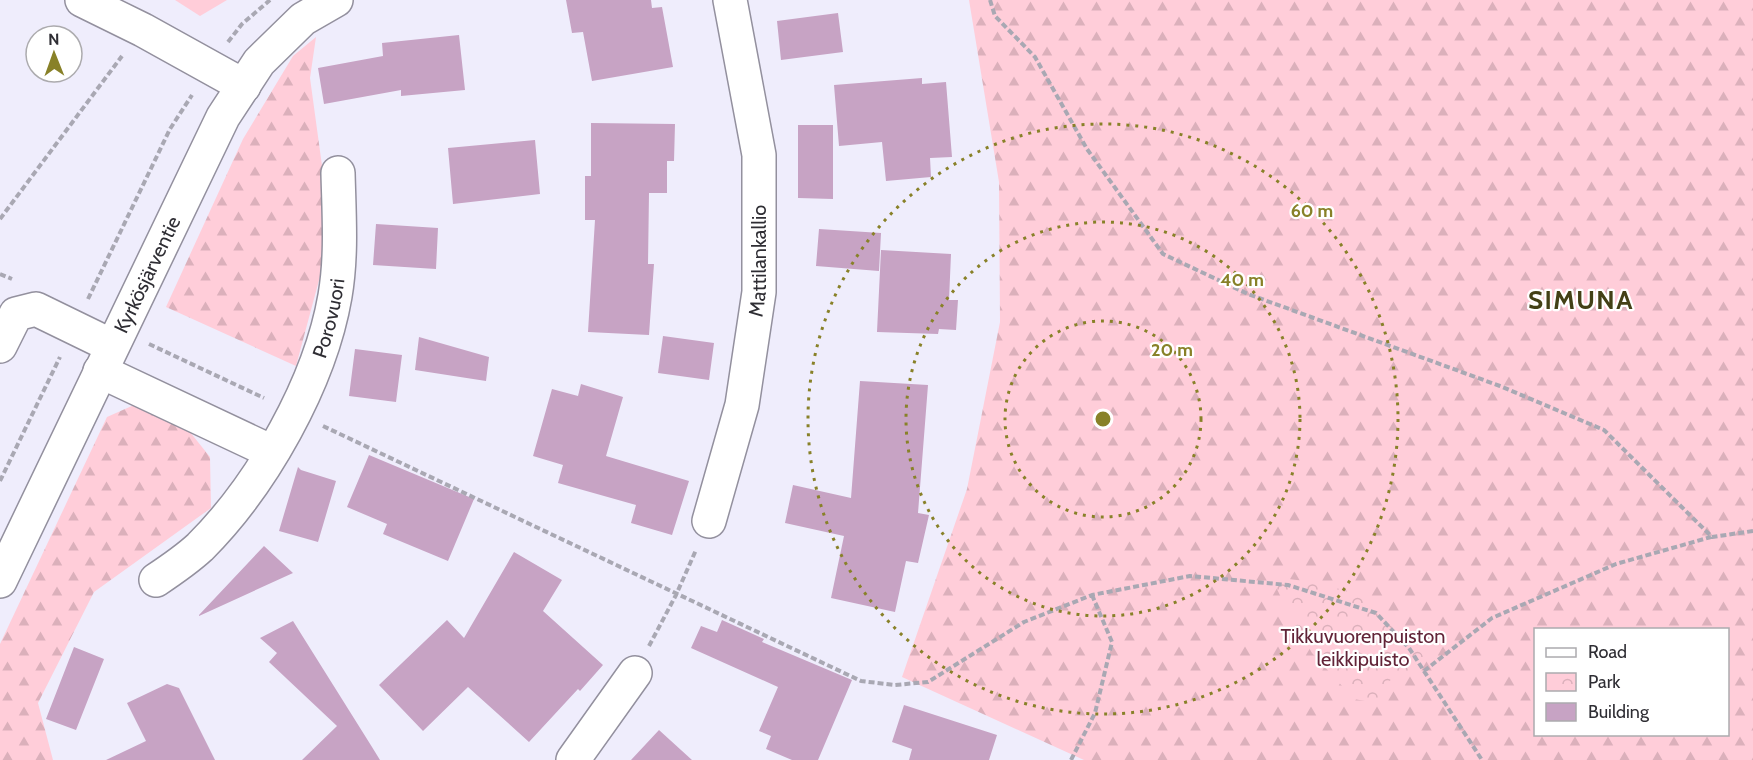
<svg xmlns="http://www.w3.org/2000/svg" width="1753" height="760" font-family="Cabin,sans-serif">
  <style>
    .grass { fill: #ffcdd9 }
    .forest { fill: url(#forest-firs); fill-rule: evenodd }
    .park { fill: url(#park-crowns) }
    .building { fill: #c7a3c4 }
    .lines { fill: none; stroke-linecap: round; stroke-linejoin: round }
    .minor-casing { stroke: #93909e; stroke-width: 36 }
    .path { stroke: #a9a8b3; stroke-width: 4; stroke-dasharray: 6 3; stroke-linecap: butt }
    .minor { stroke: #fff; stroke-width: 33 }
    .ring { fill: none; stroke: #888128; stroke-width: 3; stroke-dasharray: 3 6 }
    .labels { text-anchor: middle; stroke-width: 4.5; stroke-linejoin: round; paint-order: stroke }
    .street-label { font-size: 20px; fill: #2f2e34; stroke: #fff }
    .park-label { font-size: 20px; fill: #622438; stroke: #fff }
    .district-label { font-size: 26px; font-weight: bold; letter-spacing: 1.5px; fill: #434016; stroke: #fff }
    .centre { fill: #888128; stroke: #fff; stroke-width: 3 }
    .ring-label { font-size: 18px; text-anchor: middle; font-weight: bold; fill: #888128; stroke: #fff; stroke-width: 4.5; stroke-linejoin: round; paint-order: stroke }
  </style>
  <defs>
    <pattern id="forest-firs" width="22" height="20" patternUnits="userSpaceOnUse" patternTransform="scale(1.5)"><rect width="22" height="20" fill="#ffcdd9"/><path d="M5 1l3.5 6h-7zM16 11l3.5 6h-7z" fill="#dbb0bb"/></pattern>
    <pattern id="park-crowns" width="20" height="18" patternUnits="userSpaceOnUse" patternTransform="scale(1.5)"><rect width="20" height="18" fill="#ffcdd9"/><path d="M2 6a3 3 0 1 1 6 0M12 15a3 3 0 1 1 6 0" fill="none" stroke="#dbb0bb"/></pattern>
  </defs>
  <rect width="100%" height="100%" fill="#efedfc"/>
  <!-- grass -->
  <path class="grass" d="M175,0H227L200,16Z"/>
  <!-- forest -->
  <path class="forest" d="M969,0H1753V760H1084L902,677L967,489L1000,322L999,182ZM1536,630H1728V734H1536Z
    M316,37L310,78L323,173L326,254L296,366L166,307L243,139L293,56Z
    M134,405L182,422L210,457L211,508L94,592L38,703L53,760H0V644L107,417Z"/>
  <!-- park -->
  <path class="park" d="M1289,579C1330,584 1373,595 1403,625C1411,633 1417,646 1423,656L1418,671L1393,676L1376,703L1354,699L1312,653L1290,616L1274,583Z"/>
  <!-- building -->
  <path class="building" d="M566,0H651L652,8L662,7L673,67L592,81L583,32L572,33Z
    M838,13L843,52L781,60L777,21Z
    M459,35L465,90L401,96V90L324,104L318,68L383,56L382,43Z
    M922,78V84L946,82L952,157L930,158L931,177L886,181L882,142L839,146L834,85Z
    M591,123L675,124L674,161H667V193H649L648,264H654L649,335L588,332L595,220H585V176H591Z
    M798,125H833V199L798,198Z
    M535,140L540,194L453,204L448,148Z
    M376,224L438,228L436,269L373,265Z
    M819,229L881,233L879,271L816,266Z
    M881,250L951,254L949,300H958L956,330L939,329L938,334L877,332Z
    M663,336L714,343L709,380L658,373Z
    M419,337L489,357L486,381L415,370Z
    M355,349L402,355L396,402L349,396Z
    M860,381L928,385L918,513L929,515L918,563L906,561L895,612L831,598L844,536L785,523L793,485L851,498Z
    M581,384L623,397L606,456L689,481L672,535L631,523L636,505L558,483L563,465L533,456L552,389L578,396Z
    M369,455L474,499L448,561L383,534L387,524L347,507Z
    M298,467L301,470L336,481L318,542L279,531Z
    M264,546L293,573L199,616V615Z
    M514,552L562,580L543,611L603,665L580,691L578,689L529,742L468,687L423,731L379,685L447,620L464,638Z
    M722,620L764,639L762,642L852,680L818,760H792L766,749L771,736L759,731L778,687L691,648L701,626L717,632Z
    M293,621L372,747L380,760H302L337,726L269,662L277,653L260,638Z
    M74,647L104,659L76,730L46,719Z
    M167,684L179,688L215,760H106L146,741L127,703Z
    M904,705L997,735L989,760H909L912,749L892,742Z
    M659,730L692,760H631Z"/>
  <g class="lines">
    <!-- minor casing -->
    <g class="minor-casing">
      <g id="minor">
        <path d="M82,0L143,30L244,86"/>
        <path d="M0,346L16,314L36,309L112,346"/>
        <path d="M100,371L272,452"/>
        <path id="s1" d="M709,521L742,405L759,292V155L730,0"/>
        <path id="s2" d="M156,580C171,570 187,559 200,547C262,485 320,383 335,296C342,255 339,214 338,173"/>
        <path id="s3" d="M0,581L223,117L259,62L303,19L336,0"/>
        <path d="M573,760L635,673"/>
      </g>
    </g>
    <!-- path -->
    <path class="path" d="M990,0L995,16L1035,57L1087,149L1163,254L1248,294L1500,386L1604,430L1712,537L1753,531
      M228,42L242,24L270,0
      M0,219L122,56
      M0,274L12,279
      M88,299L170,129L192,95
      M149,344L264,398
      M323,426L861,681L895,685L928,682L1024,622L1092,595L1190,576L1288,585L1376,613L1409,648L1482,760
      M0,481L60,357
      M649,646L676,595L696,550
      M1424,671L1492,618L1616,564L1711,537
      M1071,760L1095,713L1112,642L1092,595"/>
    <!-- minor -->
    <use href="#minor" class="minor"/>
  </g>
  <!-- distance rings -->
  <g class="ring">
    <circle cx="1103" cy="419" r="98"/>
    <circle cx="1103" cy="419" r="197"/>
    <circle cx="1103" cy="419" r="295"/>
  </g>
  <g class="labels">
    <!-- street labels -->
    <g class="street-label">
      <text dy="7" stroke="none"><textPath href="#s1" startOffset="266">Mattilankallio</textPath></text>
      <text dy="7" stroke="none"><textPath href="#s3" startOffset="340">Kyrkösjärventie</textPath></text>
      <text dy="7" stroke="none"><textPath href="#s2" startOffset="321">Porovuori</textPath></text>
    </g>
    <!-- park labels -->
    <g class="park-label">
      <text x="1363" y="643">Tikkuvuorenpuiston<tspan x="1363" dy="23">leikkipuisto</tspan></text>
    </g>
    <!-- district labels -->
    <g class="district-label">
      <text x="1581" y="309">SIMUNA</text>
    </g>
  </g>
  <circle cx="1103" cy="419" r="9" class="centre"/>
  <g class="ring-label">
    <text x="1312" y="217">60 m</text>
    <text x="1242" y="286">40 m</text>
    <text x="1172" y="356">20 m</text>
  </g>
  <!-- legend -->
  <rect x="1534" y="628" width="195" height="108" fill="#ffffff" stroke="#acabae" stroke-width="1.5"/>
  <rect x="1546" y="648" width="30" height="9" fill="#ffffff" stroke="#acabae" stroke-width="1.5"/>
  <text x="1588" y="658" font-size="18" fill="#2f2e34">Road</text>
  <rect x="1546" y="673" width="30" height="18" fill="url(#park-crowns)" stroke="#acabae" stroke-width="1.5"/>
  <text x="1588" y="688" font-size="18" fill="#2f2e34">Park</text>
  <rect x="1546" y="703" width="30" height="18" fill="#c7a3c4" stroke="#acabae" stroke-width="1.5"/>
  <text x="1588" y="718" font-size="18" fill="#2f2e34">Building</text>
  <!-- north arrow -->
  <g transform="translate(54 54) rotate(359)"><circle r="28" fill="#ffffff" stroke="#acabae" stroke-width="1.5"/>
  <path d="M0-4.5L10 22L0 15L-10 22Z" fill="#888128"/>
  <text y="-9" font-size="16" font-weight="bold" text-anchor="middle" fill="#2f2e34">N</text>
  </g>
</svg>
